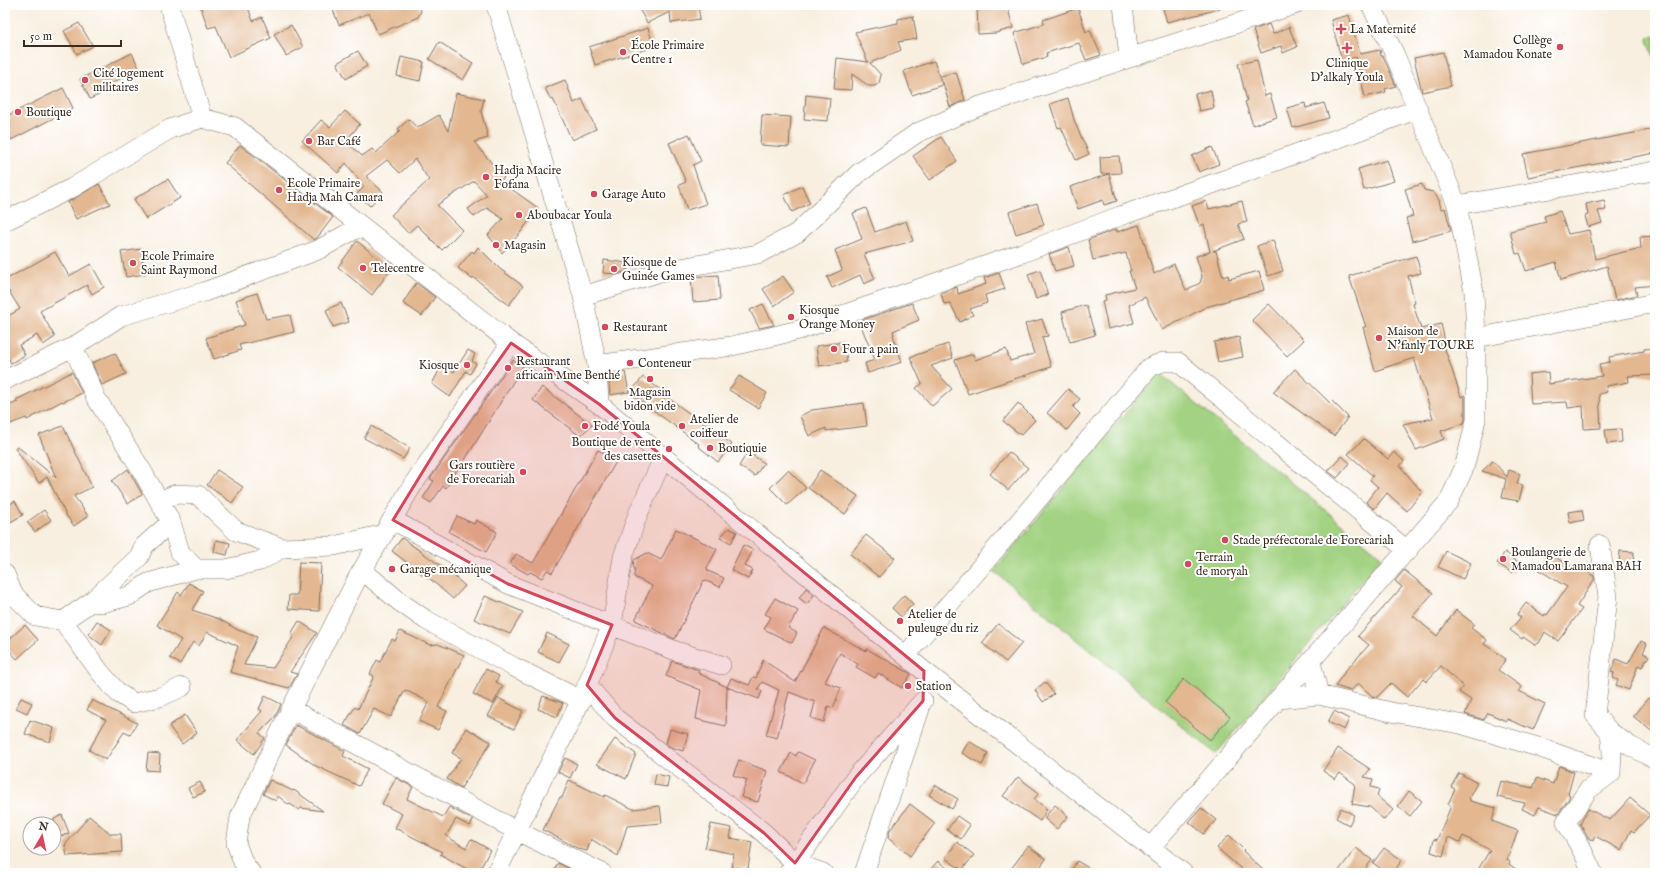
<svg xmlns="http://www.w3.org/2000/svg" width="1660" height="878" font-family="'IM FELL English',serif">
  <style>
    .green { fill: #a3d382; stroke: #6f7e50 }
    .building { fill: #e3b790 }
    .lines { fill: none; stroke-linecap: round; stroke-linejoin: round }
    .minor-casing { stroke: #7d6f62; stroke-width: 20 }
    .minor { stroke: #fff; stroke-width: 19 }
    .marked { fill: #d1495b; fill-opacity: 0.2; stroke: #d1495b; stroke-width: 3; stroke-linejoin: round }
    .poi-dot { fill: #d1495b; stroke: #fff; stroke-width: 1.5 }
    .labels { text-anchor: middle; stroke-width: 4; stroke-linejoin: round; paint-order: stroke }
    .poi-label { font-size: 12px; fill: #3b2a1e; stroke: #fff; text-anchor: start }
  </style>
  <rect width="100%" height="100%" fill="#fff"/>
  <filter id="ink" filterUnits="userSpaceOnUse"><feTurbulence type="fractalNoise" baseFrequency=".025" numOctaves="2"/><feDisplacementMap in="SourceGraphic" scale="8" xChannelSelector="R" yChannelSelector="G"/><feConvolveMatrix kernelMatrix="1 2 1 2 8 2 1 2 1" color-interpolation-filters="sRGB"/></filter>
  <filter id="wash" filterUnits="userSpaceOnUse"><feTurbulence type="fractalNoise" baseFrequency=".012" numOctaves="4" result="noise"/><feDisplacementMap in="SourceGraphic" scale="16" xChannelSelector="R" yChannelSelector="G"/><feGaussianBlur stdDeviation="0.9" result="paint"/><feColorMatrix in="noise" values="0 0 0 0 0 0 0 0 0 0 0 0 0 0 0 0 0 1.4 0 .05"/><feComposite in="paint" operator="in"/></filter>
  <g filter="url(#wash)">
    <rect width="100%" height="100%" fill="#f8efe0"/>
    <!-- green -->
    <path class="green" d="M1655,35V61L1647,37Z
      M1159,373L1382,557L1216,754L994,571Z"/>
    <g id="blocks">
      <!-- building -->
      <path class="building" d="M200,5H247L253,21L262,17L271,38L229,57L216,26L208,28Z
        M331,5H418L421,11L418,17L378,34L369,13L339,25Z
        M637,5H655L657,8L680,5H698L700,19L671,23L670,12L647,23Z
        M977,5H1007L1013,28L996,33L978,34Z
        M1162,5H1219L1220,9L1167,22Z
        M1078,8L1086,32L1090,30L1101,55L1086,60L1079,43L1046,53L1047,57L1023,64L1014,33L1044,24L1043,20Z
        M1349,15L1360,54L1380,50L1381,56H1383L1396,86L1385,89L1386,92L1365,97L1356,57L1342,61L1331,20Z
        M913,16L917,39L898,42L901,50L870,63L881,75L879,83L875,86H869L852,74L851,90L834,89L837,58L868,62L855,32L898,23V19Z
        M79,23L93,46L77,54L64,31Z
        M1269,24L1273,34L1289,27L1297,47L1283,53L1281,46L1261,53L1253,30Z
        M291,25L303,47L286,56L274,34Z
        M648,28L654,47L595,65L589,47Z
        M439,42L473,63L463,80L429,59Z
        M358,51L367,66L346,79L337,63Z
        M1443,52L1451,86L1422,92L1414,58Z
        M132,53L139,68L111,84L113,88L90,99L80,79Z
        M401,57L424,62L420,81L397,76Z
        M1257,60L1265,96L1270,94L1277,117L1253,125L1245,102L1247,101L1238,64Z
        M934,61L942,85L912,95L904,71Z
        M956,72L965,100L950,107L941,76Z
        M565,80L574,103L582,99L596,129L572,140L553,99L551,100L545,88Z
        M63,88L73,108L11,140L5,128V117Z
        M1211,90L1214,108L1199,111L1195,94Z
        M456,93L484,99L481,111L488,138L474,142L504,178L500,181L538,208L521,232L502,253L488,235L503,219L487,208L474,217L468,209L487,195L474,181L437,205L462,230L442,250L417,225L408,233L391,215L429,180L415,159L400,173L387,160L366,176L383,192L370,206L357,194L364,187L346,163L338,173L302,141L321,120L330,127L345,111L360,124L346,141L362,156L372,149L376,153L400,131L398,129L409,119L417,128L439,115L448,131Z
        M806,95L830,98L828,121L804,119Z
        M1068,98L1075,123L1089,154L1076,160L1061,127L1058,128L1050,104Z
        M1305,103L1306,108L1324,103L1329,118L1293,128L1287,108Z
        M762,115L791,117L789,147L760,145Z
        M1655,129V153L1528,177L1523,154Z
        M689,134L701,161L693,165L706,204L687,210L679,185L686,182L669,143Z
        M941,137L957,161L930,180L913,156Z
        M240,145L333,217L317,238L314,240L225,163Z
        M1212,147L1219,164L1199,172L1192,156Z
        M1119,156L1121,173L1101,174L1100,157Z
        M1387,160L1394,181L1364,190L1358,169Z
        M1109,174L1117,201L1104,205L1103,200L1078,209L1070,187Z
        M168,179L180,198L146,219L134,199Z
        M99,184L110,204L76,219L68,202Z
        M1422,184L1424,190L1433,192L1439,200L1441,209L1445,208L1451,231L1412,241L1406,218L1413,216L1405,189Z
        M802,186L810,203L792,212L784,195Z
        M1604,200L1606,210L1598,211L1602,223L1588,227L1585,216L1588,215L1586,204Z
        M1206,201L1209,209L1242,201L1247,222L1238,224L1244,239L1213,251H1216L1223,277L1228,275L1229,279L1259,271L1264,290L1206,307L1162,330L1145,297L1129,305L1134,323L1108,329L1102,301L1106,300L1105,295L1135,288L1129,271H1131L1126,253L1093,260L1088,240L1117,229V232L1139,225L1154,274L1174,264L1186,290L1200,283L1202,276L1196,256L1210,252L1204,224L1200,226L1192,206Z
        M1037,203L1044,225L1016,234L1009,212Z
        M866,208L875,232L906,221L913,241L864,254L875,279L864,284L860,275L832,288L827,277L842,270L835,250L862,239L853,213Z
        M1560,211L1568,234L1589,230L1595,259L1641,248L1640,237L1655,236V285L1635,287L1637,295L1615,300L1607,266L1561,280L1556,262L1526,271L1520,253L1516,254L1510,231L1546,222L1544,216Z
        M1273,240L1283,271L1268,276L1257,246Z
        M357,241L391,269L372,295L338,267Z
        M478,247L500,269L523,286L509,305L473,277L472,279L458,268L472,251L474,253Z
        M1069,247L1074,266L1055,271L1049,254Z
        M141,249L145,274L126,277L121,252Z
        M55,252L69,276L91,264L104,287L92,294L87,285L40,311L55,337L43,345L37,335L19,345L25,355L11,363L5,353V318L20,309L5,285V280Z
        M1416,256L1421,273L1408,276L1415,303L1413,304L1421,329L1441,324L1446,345L1444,346L1461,397L1465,395V419L1464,423L1441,431L1444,439L1416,450L1403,424L1433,418L1414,358L1375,371L1363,327H1366L1349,276Z
        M604,260L628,263L627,271L617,274L603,273Z
        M1040,270L1048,295L1036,299L1028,274Z
        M999,273L1005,289L985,295L987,303L970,309L973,315L960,322L950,303L944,304L941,293L957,287L958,294L986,284L984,278Z
        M718,275L720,300L693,302L691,277Z
        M783,276L794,292L774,306L763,289Z
        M416,283L435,297L422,316L403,303Z
        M257,293L266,319L290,315L294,332L239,345L241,350L214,359L206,338L245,325L236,300Z
        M341,303L349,322L333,327L326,310Z
        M912,303L919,320L893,331L894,335H893L902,362L868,373L865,363L875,360L859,321Z
        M763,304L774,325L759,328L750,310Z
        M1269,304L1304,340L1287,356L1252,320Z
        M1086,305L1095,335L1070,342L1062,312Z
        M1042,319L1048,336L1042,337L1051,367L968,394L955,360L973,354L975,360L1006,349L1010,361L1034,354L1025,324Z
        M1239,337L1243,357L1218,362L1214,342Z
        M844,342L847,362L819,366L816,346Z
        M948,344L953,358L931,366L952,389L932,406L916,388L922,384L910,357Z
        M1655,348V375L1628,376L1629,382L1606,386L1607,392L1599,394L1601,428L1584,429L1583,406L1568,408L1567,402L1531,404L1529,374L1548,372L1549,384L1602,376L1599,364L1610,362L1609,357L1644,351V349Z
        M468,350L475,354L472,361L476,364L470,374L466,371L450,397L432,384L442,365L454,372Z
        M115,353L126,374L102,385L92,363Z
        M513,360L523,366L463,463L462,462L446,488L443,486L431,503L423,498L434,481L430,479Z
        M1295,369L1330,403L1332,401L1348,417L1334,436L1273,392Z
        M72,372L82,393L63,402L62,401L27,420L26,418L5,426V407L18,402L16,400Z
        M625,372L629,392L610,395L608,374Z
        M739,376L767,393L758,408L729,390Z
        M643,377L669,396L668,398L732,444L718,462L698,446L699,444L630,393Z
        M542,387L592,425L580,436L533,400Z
        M1068,389L1080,399L1073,407L1080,414L1067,430L1047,413Z
        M864,403L867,426L826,431V428L809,436L800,416L812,410Z
        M1018,403L1035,420L1021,435L1003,421Z
        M63,426L92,487L74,496L88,516L74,526L66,515L47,477L39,483L15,448L17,446L56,478L39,435Z
        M371,426L410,448L403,459L364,438Z
        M1621,429L1622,442L1607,444L1605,430Z
        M1364,439L1388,459L1394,452L1404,461L1400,466L1422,492L1407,511L1387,493L1374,509L1366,502L1378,487L1370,480L1373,476L1348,454Z
        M598,450L617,460L552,573L547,570L542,578L530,572L528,574L510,564L516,554L533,563Z
        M748,452L764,463L755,476L739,466Z
        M1009,452L1028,468L1008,490L990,474Z
        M1342,456L1350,463L1337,478L1328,471Z
        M1493,461L1507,477L1509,470L1520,474L1517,484L1523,485L1519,501L1502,498L1506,479L1482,471Z
        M128,469L142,494L128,504L112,481Z
        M217,470L243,487L232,503L207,485Z
        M788,470L806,488L787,505L770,488Z
        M820,470L858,496L845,514L808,488Z
        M15,501L23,515L5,525V507Z
        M44,510L51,520L35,532L27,522Z
        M1582,510L1584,520L1570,523L1568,512Z
        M457,516L474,524L476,520L497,532L486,552L449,532Z
        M729,528L737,532L731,543L720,537Z
        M676,529L717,549L707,568L708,571L724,578L720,587L704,580L675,639L635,620L652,586L634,577L635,569L633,566L634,560L647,553L661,560Z
        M866,535L895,558L879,577L850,554Z
        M402,538L448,571L465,586L453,599L429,578L428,579L392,551Z
        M216,540L230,543L227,555L214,552Z
        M743,545L753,550L745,566L753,570L748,579L731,570Z
        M1446,551L1471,563L1463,579L1438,567Z
        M1620,551L1634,552L1633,567L1619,565Z
        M1505,552L1519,563L1512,573L1497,563Z
        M1549,553L1576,570L1579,566L1594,576V580L1577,606L1582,609L1558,641L1545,632L1539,643L1535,645L1523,637L1522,639L1510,630L1521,617L1517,615L1526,603L1544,616L1545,614L1547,615L1567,587L1539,570Z
        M299,562L321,563L319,611L288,609L289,595H297Z
        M1404,570L1433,593L1413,616L1437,636L1456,610L1474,624L1471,628L1487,640L1484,644L1506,659L1498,670L1522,687L1519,691L1545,704L1533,730L1507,719L1506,721L1488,713L1484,720L1465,714L1471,700L1459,692L1463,686L1441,666L1426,682L1423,679L1407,697L1391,683L1377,697L1372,696L1358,683L1351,691L1335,686L1346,670L1369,645L1358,636L1402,587L1395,581Z
        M189,583L203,591L192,610L219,619L238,630L257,637L244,665L273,668L294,636L291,634L299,621L317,633L290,672L297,674L289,688L230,672L238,646L207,632L199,646L193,642L180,664L170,658L181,640L157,625L178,592L181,595Z
        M806,588L814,595L807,604L799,598Z
        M904,595L913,604L901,617L892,608Z
        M485,596L523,612L510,634L474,619Z
        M775,598L798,611L788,628L797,633L792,643L764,629L771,617L765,614Z
        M97,621L111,630L102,645L88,634Z
        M998,624L1022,643L1006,662L982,643Z
        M25,625L38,640L17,659L5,646V643Z
        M824,628L866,651L867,649L911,674L902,688L878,673L875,678L856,667L858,664L840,653L825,682L841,688L833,708L828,706L824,722L811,718L815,702L789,692L777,738L766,735L779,690L762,682L758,689L762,691L759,699L727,687L731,678L749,685L753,677L756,678L763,660L795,682Z
        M400,631L430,645L438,644L464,655L438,707L447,711L438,730L419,721L429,702L405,690L391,717L374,709L360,734L344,725L355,707L358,709L374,676L370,674L377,660L380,662L392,639L395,641Z
        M547,633L569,644L559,662L538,652Z
        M1641,641L1647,644L1643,653L1649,656L1642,667L1638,665L1629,690L1616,685L1618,680L1613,678L1614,673L1611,672L1616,659L1628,664Z
        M672,661L699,670L698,673L727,687L726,726L696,719L701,690L666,676Z
        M486,669L499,676L496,682L503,686L493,704L473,694Z
        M1184,679L1230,717L1210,740L1165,702Z
        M1045,682L1054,694L1043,702L1035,690Z
        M265,696L281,704L275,717L259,733L265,738L254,754L237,740L262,711L259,709Z
        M543,696L563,703L557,717L538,709Z
        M21,698L32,703L27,713L16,708Z
        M498,698L523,711L514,729L488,716Z
        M1648,698L1655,704V734L1633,716Z
        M92,700L137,723L130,735L124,732L106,760L89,750L106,720L87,710Z
        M1334,711L1349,719L1344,730L1328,722Z
        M185,715L197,733L182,744L169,726Z
        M30,720L54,728L50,742L25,734Z
        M296,725L345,751L343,756L368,769L359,786L316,766L286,745Z
        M466,728L491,742L461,788L447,779L461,758L452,753Z
        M670,729L688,734L683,751L671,747L666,744Z
        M615,739L636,754L626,779L597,764Z
        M969,741L988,753L982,765L962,753Z
        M1338,748L1370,769L1364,777L1373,779L1371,787L1379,789L1377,796L1393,810L1384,820L1370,807L1352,804L1355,784L1340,773L1335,779L1323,771Z
        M798,752L815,760L803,783L781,772L791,753L796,756Z
        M148,753L160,754L159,771L146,770Z
        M565,758L577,764L570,778L558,772Z
        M739,760L767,771L758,802L741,797L747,780L733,775Z
        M1559,766L1574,772L1568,794L1570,795L1568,800L1558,814L1539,807L1535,815L1522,809L1525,803L1497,797L1501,781L1533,788L1537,778L1553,784Z
        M1459,773L1477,783L1469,798L1470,799V801L1496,808L1492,821L1518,831L1507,860L1510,862L1509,864L1521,873H1487L1479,868L1490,850L1463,836L1460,842L1448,837L1443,856L1431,852L1434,839L1437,840L1451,806L1448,804L1455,789L1451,787Z
        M656,774L669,777L667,787L654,785Z
        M1018,777L1039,793L1034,799L1047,809L1040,821L1003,796Z
        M396,778L413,787L407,799L443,817L449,807L473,820L470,826L456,819L446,836L466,848L471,839L490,850L478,873H474L440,854L442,852L395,828L402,814L382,804Z
        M270,780L293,791L294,790L323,811L301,808L299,810L290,804L289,805L278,796L276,801L263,794Z
        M569,780L604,797L605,795L633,809L660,806L662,823L627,826L618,856L591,839L587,851L579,849L543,830L560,797L562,798Z
        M200,782L205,792L193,797L188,788Z
        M935,785L958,799L952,809L929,795Z
        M1409,791L1422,801L1410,816L1398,806Z
        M1630,798L1650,815L1634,832L1631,830L1621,850L1595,836L1593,841L1588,838L1580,824L1588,809L1610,820Z
        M910,804L935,823L910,856L888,838L890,830Z
        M1055,805L1068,816L1057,829L1044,818Z
        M1201,808L1216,820L1204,834L1189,822Z
        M1341,808L1354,815L1349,825L1336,818Z
        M62,815L69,833L54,839V819Z
        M89,816L111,834H121L122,852L67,856L65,845Z
        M957,816L970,825L961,839L947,830Z
        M711,824L732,828L730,838L752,842L748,869L732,867L734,854L705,848Z
        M1229,835L1244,850L1243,851L1266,873H1246L1217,848Z
        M957,842L974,855L962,870L945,858Z
        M1028,846L1046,859L1036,873H1008Z
        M1356,848L1372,860L1362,873H1337Z
        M1384,848L1402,860L1393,873H1387L1373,863Z
        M938,861L953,873H927Z
        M1077,861L1097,873H1070Z
        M558,863L570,869L568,873H553Z"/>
    </g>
  </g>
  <g filter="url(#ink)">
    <use href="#blocks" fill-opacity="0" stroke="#7d6f62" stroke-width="1"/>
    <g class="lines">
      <!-- minor casing -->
      <g class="minor-casing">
        <path id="minor" d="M169,5L202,118
          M496,5L583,296L597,365L599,404
          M1123,5L1129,57
          M1457,205L1655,171
          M5,221L72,188L170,129L202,118L235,127L511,343L599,404L924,671L1183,873
          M583,296L664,271L758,254L797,233L859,173L917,133L977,107L1294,5
          M1476,338L1655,303
          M73,347L96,398L141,469L171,522L180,552L196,569H226L260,561L282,548
          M597,365L732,346L799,330L1022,253L1120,216L1241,174L1418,109
          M5,380L73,347L121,316L204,292L318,250L361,226
          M159,501L176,494L198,495L236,531L282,548L334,546L384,534
          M393,520L508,584L676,651L721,665
          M1600,545L1608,597L1595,715L1610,732L1630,746L1655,759
          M362,570L400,602L426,620L514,667L581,700
          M5,574L13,594L35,616L63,621L100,672L118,693L134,703L160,697L182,687
          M91,602L102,603L129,596L148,583L196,569
          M63,621L91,602L139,557L144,546L171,522
          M906,655L1150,367L1163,362H1178L1408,551
          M1311,662L1319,695
          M587,685L615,718L764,833L795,863L823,873
          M1278,699L1319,695L1391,712L1460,724L1538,747L1611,773
          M291,709L517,831L602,873
          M1150,848L1449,501L1464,468L1476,420V338L1474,292L1457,205L1395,55L1371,5
          M789,872L856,777L923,701
          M251,873L243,862L236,843L240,817L291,709L358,577L412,486L511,343
          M496,873L581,700L612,625L623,557L638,514L664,456
          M864,873L920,709
          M1593,873L1583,852L1566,822L1588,790L1611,773L1612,752L1610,732"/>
      </g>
      <!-- minor -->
      <use href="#minor" class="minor"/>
    </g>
  </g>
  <!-- marked area -->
  <path class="marked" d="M511,343L599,404L924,671L923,701L856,777L795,863L764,833L615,718L587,685L612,625L508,584L393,520L441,442Z"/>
  <!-- markers -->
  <g class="poi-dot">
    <path d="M1339 23h4v4h4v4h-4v4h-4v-4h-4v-4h4z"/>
    <circle cx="1560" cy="47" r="4"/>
    <path d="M1345 42h4v4h4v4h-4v4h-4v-4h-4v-4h4z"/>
    <circle cx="623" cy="52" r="4"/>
    <circle cx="85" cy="80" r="4"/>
    <circle cx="18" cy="112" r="4"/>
    <circle cx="309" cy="141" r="4"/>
    <circle cx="486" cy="177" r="4"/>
    <circle cx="279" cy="190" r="4"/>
    <circle cx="594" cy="194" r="4"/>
    <circle cx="519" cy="215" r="4"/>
    <circle cx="496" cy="245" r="4"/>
    <circle cx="133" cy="263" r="4"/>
    <circle cx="363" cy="268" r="4"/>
    <circle cx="614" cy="269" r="4"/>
    <circle cx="791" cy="317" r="4"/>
    <circle cx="605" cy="327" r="4"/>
    <circle cx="1379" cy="338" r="4"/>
    <circle cx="834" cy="349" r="4"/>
    <circle cx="630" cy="363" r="4"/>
    <circle cx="467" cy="365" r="4"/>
    <circle cx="508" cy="368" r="4"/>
    <circle cx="650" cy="379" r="4"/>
    <circle cx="585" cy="426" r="4"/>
    <circle cx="682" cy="426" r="4"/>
    <circle cx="710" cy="448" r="4"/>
    <circle cx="669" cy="449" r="4"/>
    <circle cx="523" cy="472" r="4"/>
    <circle cx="1225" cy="540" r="4"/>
    <circle cx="1503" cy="559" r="4"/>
    <circle cx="1188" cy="564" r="4"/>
    <circle cx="392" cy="569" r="4"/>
    <circle cx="900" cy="621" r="4"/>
    <circle cx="908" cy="686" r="4"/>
  </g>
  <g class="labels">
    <!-- poi labels -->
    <g class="poi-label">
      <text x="1350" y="33">La Maternité</text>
      <text x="1552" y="44" text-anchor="end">Collège<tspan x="1552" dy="14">Mamadou Konate</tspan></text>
      <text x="631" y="49">École Primaire<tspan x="631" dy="14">Centre 1</tspan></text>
      <text x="1347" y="67" text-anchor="middle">Clinique<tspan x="1347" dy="14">D'alkaly Youla</tspan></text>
      <text x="93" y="77">Cité logement<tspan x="93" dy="14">militaires</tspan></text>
      <text x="26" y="116">Boutique</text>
      <text x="317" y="145">Bar Café</text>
      <text x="494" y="174">Hadja Macire<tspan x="494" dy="14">Fofana</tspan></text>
      <text x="287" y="187">Ecole Primaire<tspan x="287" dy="14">Hadja Mah Camara</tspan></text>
      <text x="602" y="198">Garage Auto</text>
      <text x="527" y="219">Aboubacar Youla</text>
      <text x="504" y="249">Magasin</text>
      <text x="141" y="260">Ecole Primaire<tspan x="141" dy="14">Saint Raymond</tspan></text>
      <text x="622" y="266">Kiosque de<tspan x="622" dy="14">Guinée Games</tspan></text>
      <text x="371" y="272">Telecentre</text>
      <text x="799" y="314">Kiosque<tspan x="799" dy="14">Orange Money</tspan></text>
      <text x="613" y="331">Restaurant</text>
      <text x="1387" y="335">Maison de<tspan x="1387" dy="14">N'fanly TOURE</tspan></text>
      <text x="842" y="353">Four a pain</text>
      <text x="516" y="365">Restaurant<tspan x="516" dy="14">africain Mme Benthé</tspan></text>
      <text x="638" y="367">Conteneur</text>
      <text x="459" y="369" text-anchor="end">Kiosque</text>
      <text x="650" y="396" text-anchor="middle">Magasin<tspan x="650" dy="14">bidon vide</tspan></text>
      <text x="690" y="423">Atelier de<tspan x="690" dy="14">coiffeur</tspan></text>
      <text x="593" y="430">Fodé Youla</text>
      <text x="661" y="446" text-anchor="end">Boutique de vente<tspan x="661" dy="14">des casettes</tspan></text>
      <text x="718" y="452">Boutiquie</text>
      <text x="515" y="469" text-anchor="end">Gars routière<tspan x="515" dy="14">de Forecariah</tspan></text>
      <text x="1233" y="544">Stade préfectorale de Forecariah</text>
      <text x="1511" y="556">Boulangerie de<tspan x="1511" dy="14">Mamadou Lamarana BAH</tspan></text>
      <text x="1196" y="561">Terrain<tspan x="1196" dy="14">de moryah</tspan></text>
      <text x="400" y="573">Garage mécanique</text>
      <text x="908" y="618">Atelier de<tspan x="908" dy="14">puleuge du riz</tspan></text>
      <text x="916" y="690">Station</text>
    </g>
  </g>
  <!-- margin -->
  <rect width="1660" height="878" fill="none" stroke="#fff" stroke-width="20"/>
  <!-- north arrow -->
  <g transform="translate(42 836) rotate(9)"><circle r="19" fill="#ffffff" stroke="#b1aaa5"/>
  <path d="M0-3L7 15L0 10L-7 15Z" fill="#d1495b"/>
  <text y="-6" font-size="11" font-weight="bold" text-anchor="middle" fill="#3b2a1e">N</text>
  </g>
  <!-- scale -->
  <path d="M24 40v6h97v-6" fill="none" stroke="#3b2a1e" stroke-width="2"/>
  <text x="30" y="40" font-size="12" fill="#3b2a1e" stroke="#ffffff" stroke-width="3" paint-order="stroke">50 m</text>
</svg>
